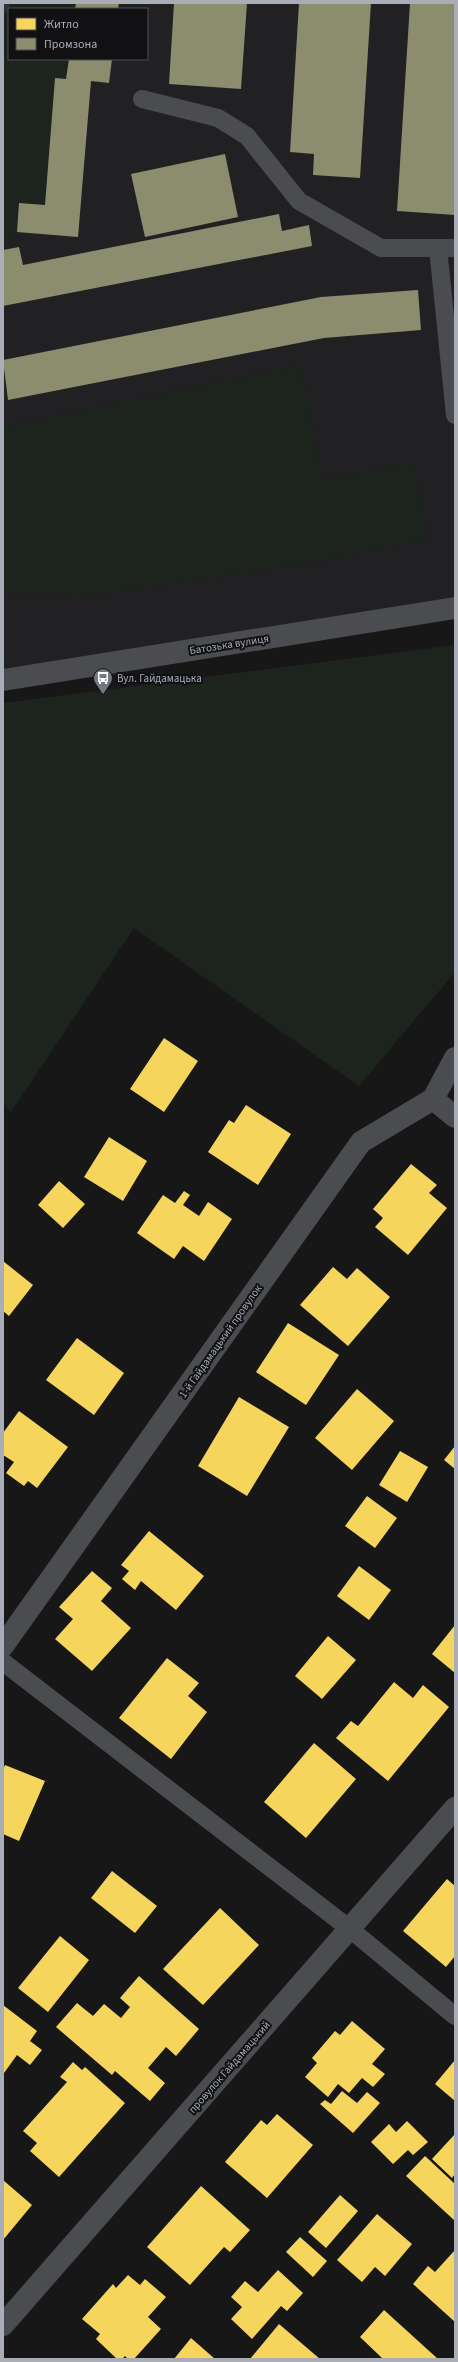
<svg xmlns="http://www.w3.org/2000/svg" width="458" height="2362" font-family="'Source Sans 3',sans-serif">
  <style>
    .built { fill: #212123; fill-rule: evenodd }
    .green { fill: #1d241e }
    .homes { fill: #f6d55c }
    .industry { fill: #8c8c6e }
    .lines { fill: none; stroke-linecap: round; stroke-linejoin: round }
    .stream { stroke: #2a3239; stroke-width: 12 }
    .service { stroke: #4b4c50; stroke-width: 18 }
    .minor { stroke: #4b4c50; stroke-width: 22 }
    .tertiary { stroke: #4b4c50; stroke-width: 22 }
    .labels { text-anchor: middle; stroke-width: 4; stroke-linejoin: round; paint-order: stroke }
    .street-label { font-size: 11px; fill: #a8adb8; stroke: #111113 }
    .poi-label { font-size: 11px; fill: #a8adb8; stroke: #111113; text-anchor: start }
  </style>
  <rect width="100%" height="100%" fill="#171717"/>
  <!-- built -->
  <path class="built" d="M3,3H455V609L3,683ZM9,9H147V59H9Z"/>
  <!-- green -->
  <path class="green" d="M3,3H76L75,9H9V59H69L66,79L55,78L45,205L20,203L17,232L3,243Z
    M301,365L322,480L414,462L427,539L327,560L92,596L3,592V427Z
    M455,645V972L359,1086L134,928L11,1112L3,1104V703Z"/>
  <!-- homes -->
  <path class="homes" d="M164,1038L198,1061L164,1112L130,1089Z
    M246,1105L291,1134L258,1185L208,1152L229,1120L234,1123Z
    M109,1137L147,1161L123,1201L84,1177Z
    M411,1164L437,1185L429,1193L447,1208L408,1255L375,1227L383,1218L373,1209Z
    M59,1181L85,1204L63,1228L38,1205Z
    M184,1191L190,1195L183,1205L199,1216L208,1202L232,1219L204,1261L183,1246L174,1259L137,1233L163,1195L175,1203Z
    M3,1261L33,1285L9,1316L3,1311Z
    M333,1267L347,1279L357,1268L390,1297L348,1346L300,1305Z
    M288,1323L339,1355L306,1405L256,1372Z
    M77,1338L124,1373L94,1415L46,1380Z
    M357,1389L394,1421L352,1470L315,1438Z
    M239,1397L289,1427L247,1496L198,1466Z
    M19,1411L68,1447L37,1488L28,1481L24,1486L6,1473L14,1462L3,1455V1433Z
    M455,1446V1469L444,1460Z
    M400,1451L428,1467L407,1502L379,1485Z
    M367,1496L397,1518L375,1548L345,1526Z
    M149,1531L204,1576L176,1610L141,1581L135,1590L122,1579L129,1571L121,1565Z
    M359,1566L391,1590L369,1620L337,1596Z
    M92,1571L112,1588L101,1601L131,1628L92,1671L55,1639L73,1619L59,1607Z
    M455,1625V1673L432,1654Z
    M328,1636L356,1660L322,1699L295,1676Z
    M167,1658L199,1683L188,1696L207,1712L171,1759L119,1718Z
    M394,1682L413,1698L423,1685L449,1707L388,1781L336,1738L351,1721L358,1726Z
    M314,1743L356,1779L306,1838L264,1802Z
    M5,1765L45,1781L19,1841L3,1834V1770Z
    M112,1871L157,1906L135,1933L91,1898Z
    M447,1879L455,1886V1956L446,1967L403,1931Z
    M220,1908L259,1945L203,2005L163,1969Z
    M60,1936L89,1960L48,2012L18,1988Z
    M139,1976L199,2029L176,2056L166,2047L148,2068L165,2083L150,2101L115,2071L112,2075L56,2027L77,2003L93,2016L104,2004L121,2018L130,2007L120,1998Z
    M3,2005L37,2031L30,2041L42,2050L30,2065L17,2055L4,2073Z
    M352,2021L385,2049L372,2064L385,2074L373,2087L362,2078L349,2093L338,2084L328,2097L305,2077L317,2063L312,2058L335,2031L340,2035Z
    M455,2060V2101L435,2084Z
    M73,2062L82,2070L85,2067L125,2103L59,2177L30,2151L37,2143L23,2131L67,2082L60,2077Z
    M342,2091L357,2103L367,2092L380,2103L353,2133L320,2104L325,2100L331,2104Z
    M277,2114L313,2145L267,2198L225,2162L261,2120L267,2125Z
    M407,2121L428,2142L413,2155L408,2150L393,2164L371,2142L389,2124L396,2132Z
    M455,2134V2174L452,2178L432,2159Z
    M425,2156L455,2184L454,2220L406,2176Z
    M3,2180L32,2205L3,2240Z
    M201,2186L250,2230L230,2252L224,2247L190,2285L147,2247Z
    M340,2195L358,2211L326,2248L308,2232Z
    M377,2214L412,2244L385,2276L375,2267L362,2282L337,2260Z
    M300,2237L327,2261L313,2277L286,2252Z
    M455,2250V2322L413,2284L428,2266L435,2272Z
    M278,2270L303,2293L287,2311L281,2306L252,2339L231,2319L242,2307L231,2297L245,2281L258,2292Z
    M128,2275L140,2285L145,2279L166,2297L148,2317L161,2329L134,2359H128L125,2356L122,2359H117L96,2339L100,2334L82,2319L113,2284L116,2288Z
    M384,2310L438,2359H381L382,2358L360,2337Z
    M279,2324L320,2359H250Z
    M191,2338L215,2359H174Z"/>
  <!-- industry -->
  <path class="industry" d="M76,3H119L118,9H75Z
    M174,3H247L241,89L169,84Z
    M299,3H371L360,178L313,175L314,154L290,152Z
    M410,3H455V215L397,211Z
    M69,59H112L109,83L91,81L78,237L17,232L19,203L45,205L55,78L66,79Z
    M225,154L238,217L145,237L131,174Z
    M279,214L282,231L309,225L312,246L3,306V250L19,247L23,265Z
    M418,290L421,330L324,338L8,400L3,360L321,297Z"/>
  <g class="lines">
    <!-- stream -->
    <path class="stream" d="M3,7L4,3"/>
    <!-- service -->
    <path class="service" d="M142,99L218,118L247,136L299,201L381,248H455
      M438,248L455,415
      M3,1662L350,1929L455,2016"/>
    <!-- minor -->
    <path class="minor" d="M433,1099L455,1117
      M3,1646L361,1142L433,1099L455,1058
      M3,2325L455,1808"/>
    <!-- tertiary -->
    <path class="tertiary" d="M3,680L455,608"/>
  </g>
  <!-- icons -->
  <defs>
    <g id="bus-pin" transform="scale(1)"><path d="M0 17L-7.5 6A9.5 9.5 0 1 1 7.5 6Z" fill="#757880" stroke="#111113"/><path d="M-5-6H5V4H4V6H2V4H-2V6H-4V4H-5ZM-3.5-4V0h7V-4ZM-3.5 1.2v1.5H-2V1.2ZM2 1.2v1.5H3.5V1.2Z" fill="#fff"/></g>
  </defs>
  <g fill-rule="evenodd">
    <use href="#bus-pin" x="103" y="678"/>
  </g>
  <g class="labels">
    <!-- street labels -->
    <g class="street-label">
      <text transform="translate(229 644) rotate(-9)" y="4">Батозька вулиця</text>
      <text transform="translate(220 1341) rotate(-55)" y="4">1-й Гайдамацький провулок</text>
      <text transform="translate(229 2067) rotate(-49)" y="4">провулок Гайдамацький</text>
    </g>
    <!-- poi labels -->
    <g class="poi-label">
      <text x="117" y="682">Вул. Гайдамацька</text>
    </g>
  </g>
  <!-- border -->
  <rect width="458" height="2362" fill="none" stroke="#a8adb8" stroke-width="8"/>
  <!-- legend -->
  <rect x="8" y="8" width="140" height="52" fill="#111113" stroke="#4d4f55"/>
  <rect x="16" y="18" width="20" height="12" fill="#f6d55c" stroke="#4d4f55"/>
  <text x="44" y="28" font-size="12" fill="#a8adb8">Житло</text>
  <rect x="16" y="38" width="20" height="12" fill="#8c8c6e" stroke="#4d4f55"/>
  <text x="44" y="48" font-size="12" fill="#a8adb8">Промзона</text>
</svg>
